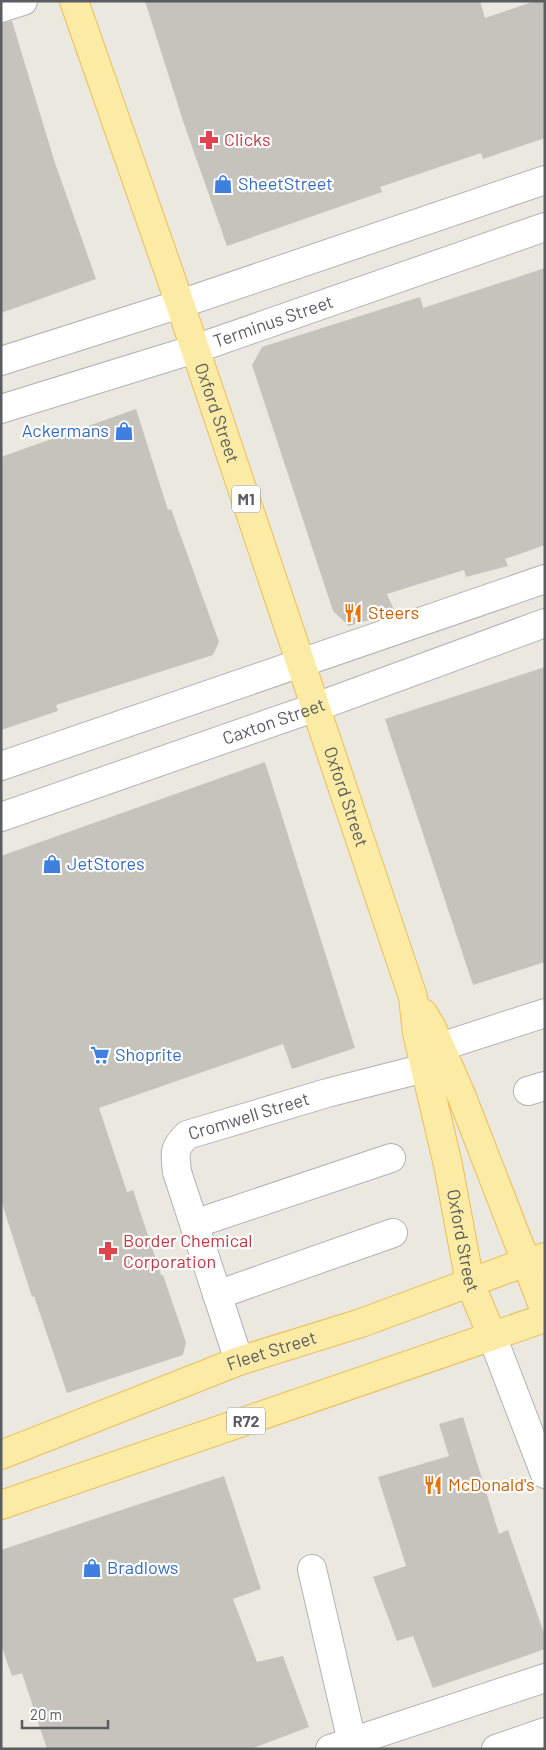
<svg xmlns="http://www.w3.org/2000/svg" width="546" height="1750" font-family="Barlow,sans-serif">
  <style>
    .building { fill: #c6c3bd }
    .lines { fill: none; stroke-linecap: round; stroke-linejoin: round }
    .minor-casing { stroke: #b1b3b7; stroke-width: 30 }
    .major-casing { stroke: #ecbe58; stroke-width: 30 }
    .minor { stroke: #fff; stroke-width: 28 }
    .major { stroke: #fceba4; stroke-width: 28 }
    .labels { text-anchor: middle; stroke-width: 4.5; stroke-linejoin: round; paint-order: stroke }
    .shield { fill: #fff; stroke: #8b8d90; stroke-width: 1 }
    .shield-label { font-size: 16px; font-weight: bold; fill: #595c60 }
    .health-label { font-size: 18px; fill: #be3a42; stroke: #fff; text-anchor: start }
    .shop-label { font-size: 18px; fill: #366cbe; stroke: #fff; text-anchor: start }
    .street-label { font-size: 18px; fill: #595c60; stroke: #fff }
    .food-label { font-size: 18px; fill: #c56008; stroke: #fff; text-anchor: start }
  </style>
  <rect width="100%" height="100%" fill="#ebe8e0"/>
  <!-- building -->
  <path class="building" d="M145,1H480L485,18L535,1H545V138L483,159L481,153L380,187L382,192L227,246L183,121Z
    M12,21L54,160L96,279L1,313V23Z
    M545,268V545L505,559L508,566L466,577L464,570L387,594L395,612L349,626L333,611L252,365L262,347L420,297L423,308Z
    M136,409L168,510L171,509L219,642L213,655L56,705L58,711L1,730V457Z
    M545,667V962L473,985L385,719Z
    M265,762L355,1048L292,1069L283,1044L99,1108L127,1192L133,1190L161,1275H163L186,1342L183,1355L67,1393L34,1296L32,1297L1,1200V856Z
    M463,1417L499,1534L508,1530L545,1636V1649L433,1688L413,1636L397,1641L373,1577L406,1566L378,1477L449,1456L439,1424Z
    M224,1476L261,1589L233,1599L257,1662L283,1656L309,1727L251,1749H47L22,1673L12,1676L1,1645V1550Z"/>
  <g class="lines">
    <!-- minor casing -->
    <g class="minor-casing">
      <g id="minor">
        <path d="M1,8L23,1"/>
        <path d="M1,361L180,304L545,180"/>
        <path id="s1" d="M1,409L195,349L545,227"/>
        <path d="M1,766L545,579"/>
        <path id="s2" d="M1,817L316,707L545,623"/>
        <path d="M440,1047L545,1013"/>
        <path d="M528,1091L545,1086"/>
        <path d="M194,1224L391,1158"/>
        <path d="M217,1295L393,1233"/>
        <path d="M492,1336L545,1474"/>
        <path id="s3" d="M239,1361L177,1172C175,1153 173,1149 187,1135L327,1093L425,1068"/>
        <path d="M312,1569L352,1742"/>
        <path d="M330,1749L545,1678"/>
        <path d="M496,1749L545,1732"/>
      </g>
    </g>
    <!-- major casing -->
    <g class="major-casing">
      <g id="major">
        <path id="s4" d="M74,1L180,304L413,997L417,1033L448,1165L470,1283L492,1336"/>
        <path d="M423,1013L432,1028L462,1097L545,1311"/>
        <path id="s5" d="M1,1455L239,1361L361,1323L526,1262L545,1257"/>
        <path d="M1,1505L545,1318"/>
      </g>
    </g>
    <!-- minor -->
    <use href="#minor" class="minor"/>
    <!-- major -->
    <use href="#major" class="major"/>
  </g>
  <!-- icons -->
  <defs>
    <g id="pharmacy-bare" transform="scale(1.5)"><path d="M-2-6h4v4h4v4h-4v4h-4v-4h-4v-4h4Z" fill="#e0444e" stroke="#fff" stroke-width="2.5" paint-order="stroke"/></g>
    <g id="shop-bare" transform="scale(1.5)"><path d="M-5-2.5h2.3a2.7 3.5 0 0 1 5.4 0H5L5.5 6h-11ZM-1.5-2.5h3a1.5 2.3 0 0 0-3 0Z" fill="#3f7fe0" stroke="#fff" stroke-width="2.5" paint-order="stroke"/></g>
    <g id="restaurant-bare" transform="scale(1.5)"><path d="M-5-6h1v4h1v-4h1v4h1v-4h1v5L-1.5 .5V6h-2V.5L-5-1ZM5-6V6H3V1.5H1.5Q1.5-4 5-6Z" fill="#e8710a" stroke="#fff" stroke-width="2.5" paint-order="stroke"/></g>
    <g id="supermarket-bare" transform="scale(1.5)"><path d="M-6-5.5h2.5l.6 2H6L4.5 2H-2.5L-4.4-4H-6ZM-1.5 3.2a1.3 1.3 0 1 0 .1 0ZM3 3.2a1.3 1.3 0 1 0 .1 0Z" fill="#3f7fe0" stroke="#fff" stroke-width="2.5" paint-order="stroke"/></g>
  </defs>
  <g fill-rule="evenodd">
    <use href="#pharmacy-bare" x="209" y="140"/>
    <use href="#shop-bare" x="223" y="184"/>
    <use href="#shop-bare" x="124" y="431"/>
    <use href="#restaurant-bare" x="353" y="613"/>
    <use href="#shop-bare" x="52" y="864"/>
    <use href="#supermarket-bare" x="100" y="1055"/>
    <use href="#pharmacy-bare" x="108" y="1251"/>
    <use href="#restaurant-bare" x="433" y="1485"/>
    <use href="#shop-bare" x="92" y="1568"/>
  </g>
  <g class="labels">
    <!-- shield labels -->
    <g class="shield">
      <rect x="232" y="485.5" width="28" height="27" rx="4"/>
      <rect x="227" y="1407.5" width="38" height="27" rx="4"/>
    </g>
    <g class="shield-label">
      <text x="246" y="505">M1</text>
      <text x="246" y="1427">R72</text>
    </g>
    <!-- health labels -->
    <g class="health-label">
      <text x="224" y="146">Clicks</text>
      <text x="123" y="1247">Border Chemical<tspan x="123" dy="21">Corporation</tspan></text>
    </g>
    <!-- shop labels -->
    <g class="shop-label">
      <text x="238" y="190">SheetStreet</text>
      <text x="109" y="437" text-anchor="end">Ackermans</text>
      <text x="67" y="870">JetStores</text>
      <text x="115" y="1061">Shoprite</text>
      <text x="107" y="1574">Bradlows</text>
    </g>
    <!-- street labels -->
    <g class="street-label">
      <text dy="6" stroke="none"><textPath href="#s1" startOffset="286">Terminus Street</textPath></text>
      <text dy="6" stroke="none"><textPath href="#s4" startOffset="436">Oxford Street</textPath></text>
      <text dy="6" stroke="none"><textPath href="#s2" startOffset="289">Caxton Street</textPath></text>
      <text dy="6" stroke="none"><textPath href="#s4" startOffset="841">Oxford Street</textPath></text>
      <text dy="6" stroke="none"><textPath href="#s3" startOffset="304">Cromwell Street</textPath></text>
      <text dy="6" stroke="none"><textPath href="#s4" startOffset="1301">Oxford Street</textPath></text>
      <text dy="6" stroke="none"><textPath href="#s5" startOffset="290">Fleet Street</textPath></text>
    </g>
    <!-- food labels -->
    <g class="food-label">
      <text x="368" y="619">Steers</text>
      <text x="448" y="1491">McDonald's</text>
    </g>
  </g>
  <!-- border -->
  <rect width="546" height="1750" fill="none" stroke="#595c60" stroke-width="5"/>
  <!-- scale -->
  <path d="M22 1720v8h86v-8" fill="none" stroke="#595c60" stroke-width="2.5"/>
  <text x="30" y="1720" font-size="15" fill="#595c60" stroke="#ffffff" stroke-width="4" paint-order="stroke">20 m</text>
</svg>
